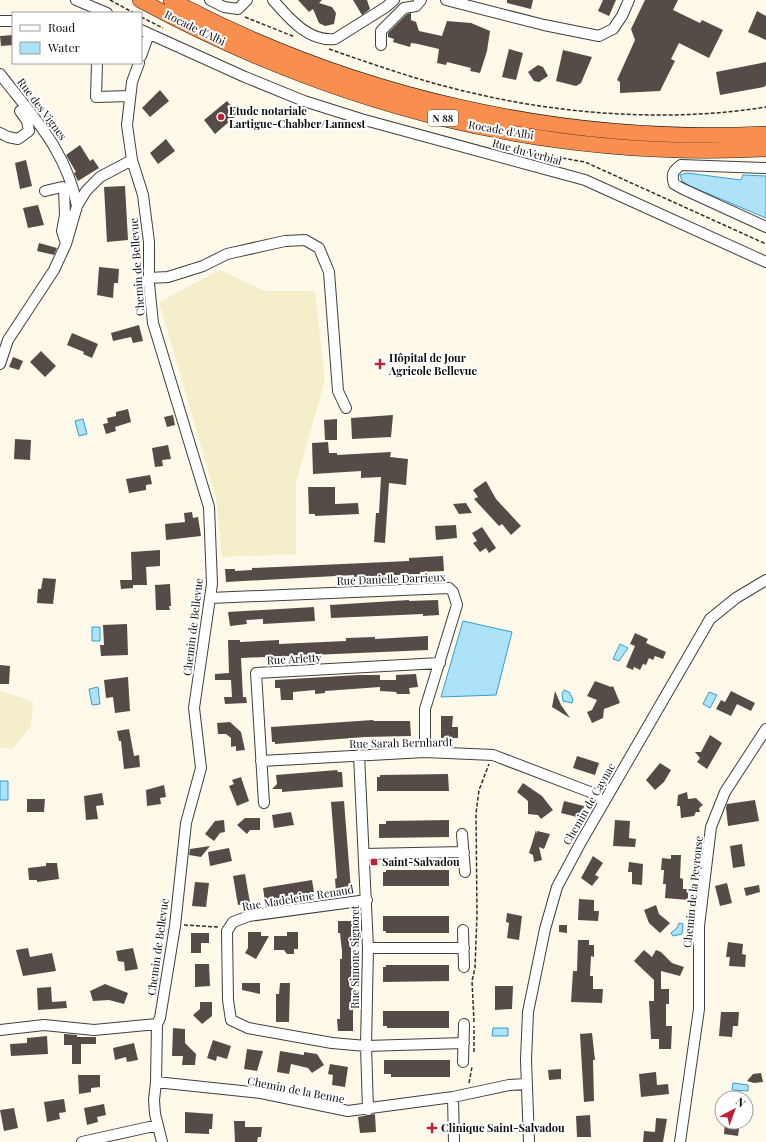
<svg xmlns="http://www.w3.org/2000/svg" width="766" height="1142" font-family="'Playfair Display',serif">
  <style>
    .farmland { fill: #f5eeca }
    .water { fill: #ade2f8; stroke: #329ed1 }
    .building { fill: #554c48 }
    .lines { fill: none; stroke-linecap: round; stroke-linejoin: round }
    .minor-casing { stroke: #3f3f3f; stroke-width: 12 }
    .highway-casing { stroke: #1d1d1d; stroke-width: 16 }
    .path { stroke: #2e2e2e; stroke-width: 1.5; stroke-dasharray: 4 2; stroke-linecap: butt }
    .minor { stroke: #fff; stroke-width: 10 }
    .highway { stroke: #f98f4f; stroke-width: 15 }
    .poi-dot { fill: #bf2034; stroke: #fff; stroke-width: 1.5 }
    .labels { text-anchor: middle; stroke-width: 4; stroke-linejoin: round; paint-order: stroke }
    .shield { fill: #fff; stroke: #555; stroke-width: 1 }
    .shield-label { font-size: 10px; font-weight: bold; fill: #0c0c0c }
    .street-label { font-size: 11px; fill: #0c0c0c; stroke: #fff }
    .poi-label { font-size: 11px; font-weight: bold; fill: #0c0c0c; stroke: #fff; text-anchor: start }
  </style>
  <rect width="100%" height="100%" fill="#fff9ea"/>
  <!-- farmland -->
  <path class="farmland" d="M220,270L265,291H315L325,379L296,483V554L222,557L216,497L159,302Z
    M0,691L33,701L31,726L12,749L0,748Z"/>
  <!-- water -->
  <path class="water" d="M687,173L741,180L743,175L766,176V218L690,186L682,181L680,175Z
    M83,419L87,434L79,436L75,421Z
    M463,621L512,632L496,695L441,697Z
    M92,627H100V641H92Z
    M620,644L628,648L619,661L613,659Z
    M98,687L100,704L92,705L89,689Z
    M564,690L569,692L573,699L572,703L563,701L562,694Z
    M709,692L717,695L710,708L703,704Z
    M0,781H8V800H0Z
    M679,923L683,924L682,934L673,936L671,933L677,928Z
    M493,1028H508V1036H492Z
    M733,1083L748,1085V1091L732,1090Z"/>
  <!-- building -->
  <path class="building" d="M298,0H322L319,3L332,7L336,13L334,24L325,26L319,23L313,9L309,12Z
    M353,0H367L370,9L362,15Z
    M507,0H533L531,9L507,3Z
    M603,0H616L609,16L598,11Z
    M645,0H678L673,10L700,23L702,20L723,30L709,58L679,43L671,59L675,61L660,91L620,93V82L617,80L635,40L631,29Z
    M757,11L766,16V40L748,32Z
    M411,13V20L416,22L419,31L442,36L447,21L471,23L490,31L487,51L480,73L470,71L471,68L447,62L446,65L437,63L439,49L418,44L411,43L410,47L393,42L394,39L388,37V33L407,14Z
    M13,35V45L1,46L0,36Z
    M509,49L523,53L516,80L502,77Z
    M563,50L592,57L581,83L576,86L556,81Z
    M766,62V85L764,87L720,95L716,72Z
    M538,65L543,67L548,76L539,82L534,81L528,72Z
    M160,90L169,101L150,117L142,108Z
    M227,101L238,114L215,134L204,120Z
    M166,139L175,151L158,164L150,153Z
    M80,145L90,161L93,159L99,168L78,181L74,173L76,172L66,155Z
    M26,160L32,186L20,189L15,163Z
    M125,186L128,240L107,242L104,187Z
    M38,205L44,225L28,228L23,208Z
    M39,243L57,248L54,255L37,251Z
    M99,267L119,269L118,283H114L113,298L97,295Z
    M139,325L143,341L133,343L131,337L113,341L111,333Z
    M72,333L98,344L92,358L83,354L84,352L67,345Z
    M41,351L56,366L45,377L30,362Z
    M13,357L23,361L19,370L9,367Z
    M128,409L131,422L115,427L116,431L106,434L103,424L108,423L107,418L116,416V412Z
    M173,415L175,425L167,427L164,417Z
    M393,415L391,437L352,439L351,418Z
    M337,419V440H325L324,420Z
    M15,439L31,440L30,460L14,459Z
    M328,442L329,453H337V455L391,452L390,457L408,459L406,485L389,483L385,543L374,542L376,513H379L381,477L361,478V471L313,474L312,443Z
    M168,445L171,459L162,460L163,466L155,467L152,448Z
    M150,475L152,484L146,485V490L129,493L126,479Z
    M486,481L496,499L521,526L511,535L502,524L499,526L474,499L478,497L473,490Z
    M308,487H335V504L358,503L359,514L315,516V514H309Z
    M466,503L472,513L459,514L453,504Z
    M192,512L193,518L198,517L201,536L166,540L165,524L185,522L184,513Z
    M456,525L457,538L436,540L435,526Z
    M482,527L496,548L489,553L486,548L480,552L473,543L477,541L472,533Z
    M160,550V566L146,567L147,585H133V588L121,589L120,580H132L131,552Z
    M443,556L444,571L420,572V574L354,577V575L226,582L225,569H235V571L252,570V568L409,561V558Z
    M43,578L56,579L53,604L37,603L38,589H41Z
    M170,584L171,606H169L170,610H156L155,585Z
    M409,600V601L438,600L439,615L423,616V614L331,618L330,605Z
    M314,607L315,621L263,624V619L246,620L247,624L230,626L228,612Z
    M127,624L128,655L101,656L100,645H104L103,625Z
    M635,633L648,639L646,643L666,652L663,659L655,656L653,660L649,658L646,665L643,664L640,670L634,667L633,670L626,667L635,646L630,644Z
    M428,636V650L241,658L243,697H246L247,703L225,704L224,697H232L231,680H215V674L229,673L228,640H240V642L279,640V644L346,641V638L375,637V639Z
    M0,665L10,666L9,684H0Z
    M416,674L418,687L409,688L410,694H397L396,692L380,691V687L325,691V693L315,694V690L293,692V700H281L280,688H275V680L358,675H380V680H396V675Z
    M128,677L130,711L115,713L113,697L106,698L104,680Z
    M595,681L611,687L613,686L620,703L604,709L603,718L592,723L587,712L592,710L597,700L587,696Z
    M555,691L561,705L570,718L552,707Z
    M731,691L755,703L751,711L737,704L731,716L716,709L721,700L725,702Z
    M441,716H453L452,727H458V738H441Z
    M373,720L374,721H410L411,736L365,737L275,744V742H272L271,727Z
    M230,722L241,732L245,750L236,751V746L231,747V738L226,734H218L217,723Z
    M129,729L134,756L139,755L140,767L124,769L121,741H119L117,731Z
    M710,735L722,743L707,769L697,762L700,758L695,752H701Z
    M577,756L599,763L595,775L573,768Z
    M660,763L671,770L664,782L655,790L646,780Z
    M337,770L338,772H342L343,787L282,792V789H272L277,784L276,775Z
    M448,774L449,791H377V777H380V775Z
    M241,777L249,801L237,806L229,786L234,784L232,780Z
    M523,783L542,796L553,810L541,819L538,815L528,814V801L517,792Z
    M164,785L166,797L160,798L161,804L147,806L146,790Z
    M687,792L688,799L696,798L703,805L699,808L700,812H696L694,816L681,818L680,806H677L678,795Z
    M102,793L104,805L96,806L98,819L86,820L84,796Z
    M27,799H45L44,812H27Z
    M755,800L759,821L728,826L726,808L727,804Z
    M344,801L351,890L336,891L335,879L337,878L331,802Z
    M564,801L584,806L582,814L578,813L577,817L561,813Z
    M291,812L294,825L274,828L272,815Z
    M245,818H260V830H250L247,834L237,825Z
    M224,820L225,832L220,833L214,841L205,834L215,821Z
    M449,820V837L379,838V824H386V821Z
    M615,820L630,821L629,838L636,839L635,847L613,846Z
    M536,830V834L537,831L550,834L544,849L539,847L542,860L534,862L533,855L529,853Z
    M742,844L745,866L733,868L730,846Z
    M210,846L201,857L189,855L190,849Z
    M229,848L232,861L210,866L208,852Z
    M671,855H681L680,878L683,879V889H688V900L665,898L666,884H663L664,870H661L662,858L671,859Z
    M593,856L603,863L595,875L599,877L592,886L581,878Z
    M629,862L643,864L642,885L632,884V872H628Z
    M46,863H57L59,879L37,882V880H29L28,868L46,866Z
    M386,870H449V886H383V872H386Z
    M245,874L250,903L238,905L233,876Z
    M312,880L314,892L265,901L263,888Z
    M195,882L209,883L206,907L192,906Z
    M727,883L732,903L720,906L715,886Z
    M759,885L760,892L746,896L744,888Z
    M579,899L594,900V911H599L598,921L578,920Z
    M656,905L659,914L670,923L660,933L649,923L644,910Z
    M507,913L522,916L519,940L507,938L509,923L506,922Z
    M383,916H449V933H386V931H383Z
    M338,921H353V942H351V959H353V1031H338L337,1019H340V959H342V951L340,933H338Z
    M559,925H567V933L559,932Z
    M248,932H261V936H269L256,959L245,953L248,948Z
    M287,932H298V949H294V954H287L284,950H274V936H287Z
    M191,933H209V943H201V953H191Z
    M578,940H589V945H594V957L591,956L590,976H593V989H603L602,1003L571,1002L573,971H577Z
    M728,942L743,944L742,954L746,955L745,967L729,966L730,957H726Z
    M28,948L30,957L52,953L56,971L23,976L16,950Z
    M133,948L138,969L125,971L124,962L118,961L116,951Z
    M644,950L652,957L656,950L661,952L672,963L684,967L680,976L661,971V989H669V1004H666V1026H672L671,1049H659V1039H651L649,1001H654V980L634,961Z
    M195,964H209L210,986L195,987Z
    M386,965H449V981L383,982V967H386Z
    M242,983H260V994L242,990Z
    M280,983H290L289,1022H276V994H279Z
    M105,984L128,993L124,1004L109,1000L93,1001L90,991Z
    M495,986H513L512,1009L495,1010Z
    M51,987L52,1002L66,1001L67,1008L38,1010L37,988Z
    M200,1002H212V1016L202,1024L193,1015L200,1009Z
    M383,1011H449V1028H387V1026H383Z
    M721,1012H739L738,1026H733L732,1037L719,1036Z
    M173,1028L185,1029V1043L196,1054L195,1065H182L183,1056H172Z
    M592,1033L595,1060H593L594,1101L584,1102L580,1034Z
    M64,1034L77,1035V1037H96V1044H81V1064H72V1045H64Z
    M47,1036L48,1054L11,1056L10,1044L27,1043V1038Z
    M213,1040L231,1046L227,1059L217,1056L216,1061L207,1058Z
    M134,1043L138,1060L127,1062L126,1057L115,1060L113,1048Z
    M247,1049L263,1051L257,1071L244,1069Z
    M280,1051L304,1055V1052L317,1054L324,1065L312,1073L308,1068L291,1064L289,1074L277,1072Z
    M384,1060H450V1077H391V1074H384Z
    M330,1064L348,1067L345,1087L332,1085L333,1075L328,1074Z
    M561,1069V1079L549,1080L548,1070Z
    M656,1072L657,1085L668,1084L669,1094L641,1097L639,1074Z
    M761,1073L763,1082L754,1083L747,1081L753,1074Z
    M78,1075H100V1087L91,1088V1092L79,1094Z
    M64,1099L66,1112L59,1113L60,1119L47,1122L44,1102Z
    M104,1104L106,1115L97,1117L98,1122L87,1125L84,1108Z
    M14,1108L18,1128L4,1131L0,1110Z
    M185,1112L213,1114L212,1129H209V1134L185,1133Z
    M375,1114L376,1132L360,1133L358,1117Z
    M590,1115L591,1137H577L576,1116Z
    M656,1118L667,1119L663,1142H643L644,1131L655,1132Z
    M234,1121H245V1127H262L261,1137H258L257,1142H235Z
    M725,1122H740L738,1136L724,1134Z"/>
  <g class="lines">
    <!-- minor casing -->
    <g class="minor-casing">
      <path id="minor" d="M76,0L107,13
        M210,0L224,7L238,9L247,0
        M273,0C289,18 308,42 335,39L386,7L394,0
        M446,0L544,25L599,36L613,29L622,16L629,0
        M0,21H13
        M141,30L245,77L304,101L361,119L585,180L766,262
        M381,45V31L404,8L416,6L421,0
        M141,56L149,34
        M97,63L96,97L130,96
        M139,63L132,82L127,125L132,160L143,195L149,242V284L153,323L209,507L212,584L194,708L201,768L186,823L175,926L160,1018L157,1024L156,1082L154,1100L155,1114L162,1142
        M0,74C33,117 67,151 77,206
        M0,133L8,137L18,139L29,131L27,121L20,111
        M766,168L681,165C673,171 671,174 674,184L683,189L766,227
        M45,191L62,187L64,190L65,215L62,231L66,244
        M149,278L168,277L203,266L227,254L285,241L305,240L319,248L329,272L338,391L346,408
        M0,364L8,340L54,270L66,244L77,206L86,191L100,177L132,160
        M210,598L449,588L453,592L457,605L425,709V752
        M359,755L368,948L366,1046L368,1110
        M261,761L425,752L493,755L590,792L604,802
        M264,803L256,673L440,663
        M462,834L465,872
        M364,854L464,852
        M367,900L249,916L233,922L227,931L228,1000L231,1020L248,1028L332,1043L366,1046L464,1043
        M463,930L464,967
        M368,948H464
        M0,1030L44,1025L94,1030L157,1024
        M463,1062L464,1024
        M156,1082L261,1093L348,1111L453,1097L509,1085L526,1084
        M453,1097L454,1142
        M82,1142L158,1125
        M529,1142L526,1060L528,1012L545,929L557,887L581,842L710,619L736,598L766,580
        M680,1142L699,1009V926L711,827L725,792L766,729"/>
    </g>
    <!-- highway casing -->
    <g class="highway-casing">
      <path id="highway" d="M140,0C336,106 542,160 766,149
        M171,0C353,97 560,144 766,134"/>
    </g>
    <!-- path -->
    <path class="path" d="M110,0L134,13
      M141,17L163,28
      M245,17L295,37
      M329,49C378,66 426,83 477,94C566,115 675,122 766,107
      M515,150L585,162L766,244
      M184,925L218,927
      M474,1022L472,981L475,968L477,914L476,813L479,790L489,764
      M474,1052V1026
      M469,1083L472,1067"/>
    <!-- minor -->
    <use href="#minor" class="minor"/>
    <!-- highway -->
    <use href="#highway" class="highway"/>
  </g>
  <!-- markers -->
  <g class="poi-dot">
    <circle cx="221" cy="117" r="4"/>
    <path d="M378 358h4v4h4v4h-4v4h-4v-4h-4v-4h4z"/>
    <rect x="370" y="858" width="8" height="8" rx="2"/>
    <path d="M430 1122h4v4h4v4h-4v4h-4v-4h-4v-4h4z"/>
  </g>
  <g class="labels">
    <!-- shield labels -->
    <rect class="shield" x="428" y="110" width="30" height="16" rx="3"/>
    <g class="shield-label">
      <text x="443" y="122">N 88</text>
    </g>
    <!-- street labels -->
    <g class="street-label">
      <text transform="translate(195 28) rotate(26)" y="4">Rocade d'Albi</text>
      <text transform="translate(42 109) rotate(53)" y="4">Rue des Vignes</text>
      <text transform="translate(501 130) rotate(10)" y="4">Rocade d'Albi</text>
      <text transform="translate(527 152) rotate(15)" y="4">Rue du Verbial</text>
      <text transform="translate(137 267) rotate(-94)" y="4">Chemin de Bellevue</text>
      <text transform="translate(391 579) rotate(-2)" y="4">Rue Danielle Darrieux</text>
      <text transform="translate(193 627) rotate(-83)" y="4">Chemin de Bellevue</text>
      <text transform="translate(294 659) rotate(-3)" y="4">Rue Arletty</text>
      <text transform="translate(401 743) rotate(-1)" y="4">Rue Sarah Bernhardt</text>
      <text transform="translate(589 804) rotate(-60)" y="4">Chemin de Caynac</text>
      <text transform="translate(693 892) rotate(-84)" y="4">Chemin de la Peyrouse</text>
      <text transform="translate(298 898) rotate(-9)" y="4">Rue Madeleine Renaud</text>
      <text transform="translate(158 947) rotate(-82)" y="4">Chemin de Bellevue</text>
      <text transform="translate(355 957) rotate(-90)" y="4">Rue Simone Signoret</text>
      <text transform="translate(296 1090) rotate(11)" y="4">Chemin de la Benne</text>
    </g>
    <!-- poi labels -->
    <g class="poi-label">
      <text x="229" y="115">Etude notariale<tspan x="229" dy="13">Lartigue-Chabber/Lannest</tspan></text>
      <text x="389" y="362">Hôpital de Jour<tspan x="389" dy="13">Agricole Bellevue</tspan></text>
      <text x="382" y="866">Saint-Salvadou</text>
      <text x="441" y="1132">Clinique Saint-Salvadou</text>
    </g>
  </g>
  <!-- legend -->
  <rect x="12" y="12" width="130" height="52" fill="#ffffff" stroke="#9e9e9e"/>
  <rect x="20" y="25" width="20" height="6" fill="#ffffff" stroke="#9e9e9e"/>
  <text x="48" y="32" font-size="12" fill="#0c0c0c">Road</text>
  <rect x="20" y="42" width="20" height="12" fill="#ade2f8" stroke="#9e9e9e"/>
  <text x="48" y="52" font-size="12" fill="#0c0c0c">Water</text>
  <!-- north arrow -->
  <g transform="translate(734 1110) rotate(41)"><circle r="19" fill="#ffffff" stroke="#9e9e9e"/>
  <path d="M0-3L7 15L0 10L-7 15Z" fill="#bf2034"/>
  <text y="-6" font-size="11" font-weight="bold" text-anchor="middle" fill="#0c0c0c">N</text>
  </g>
</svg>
